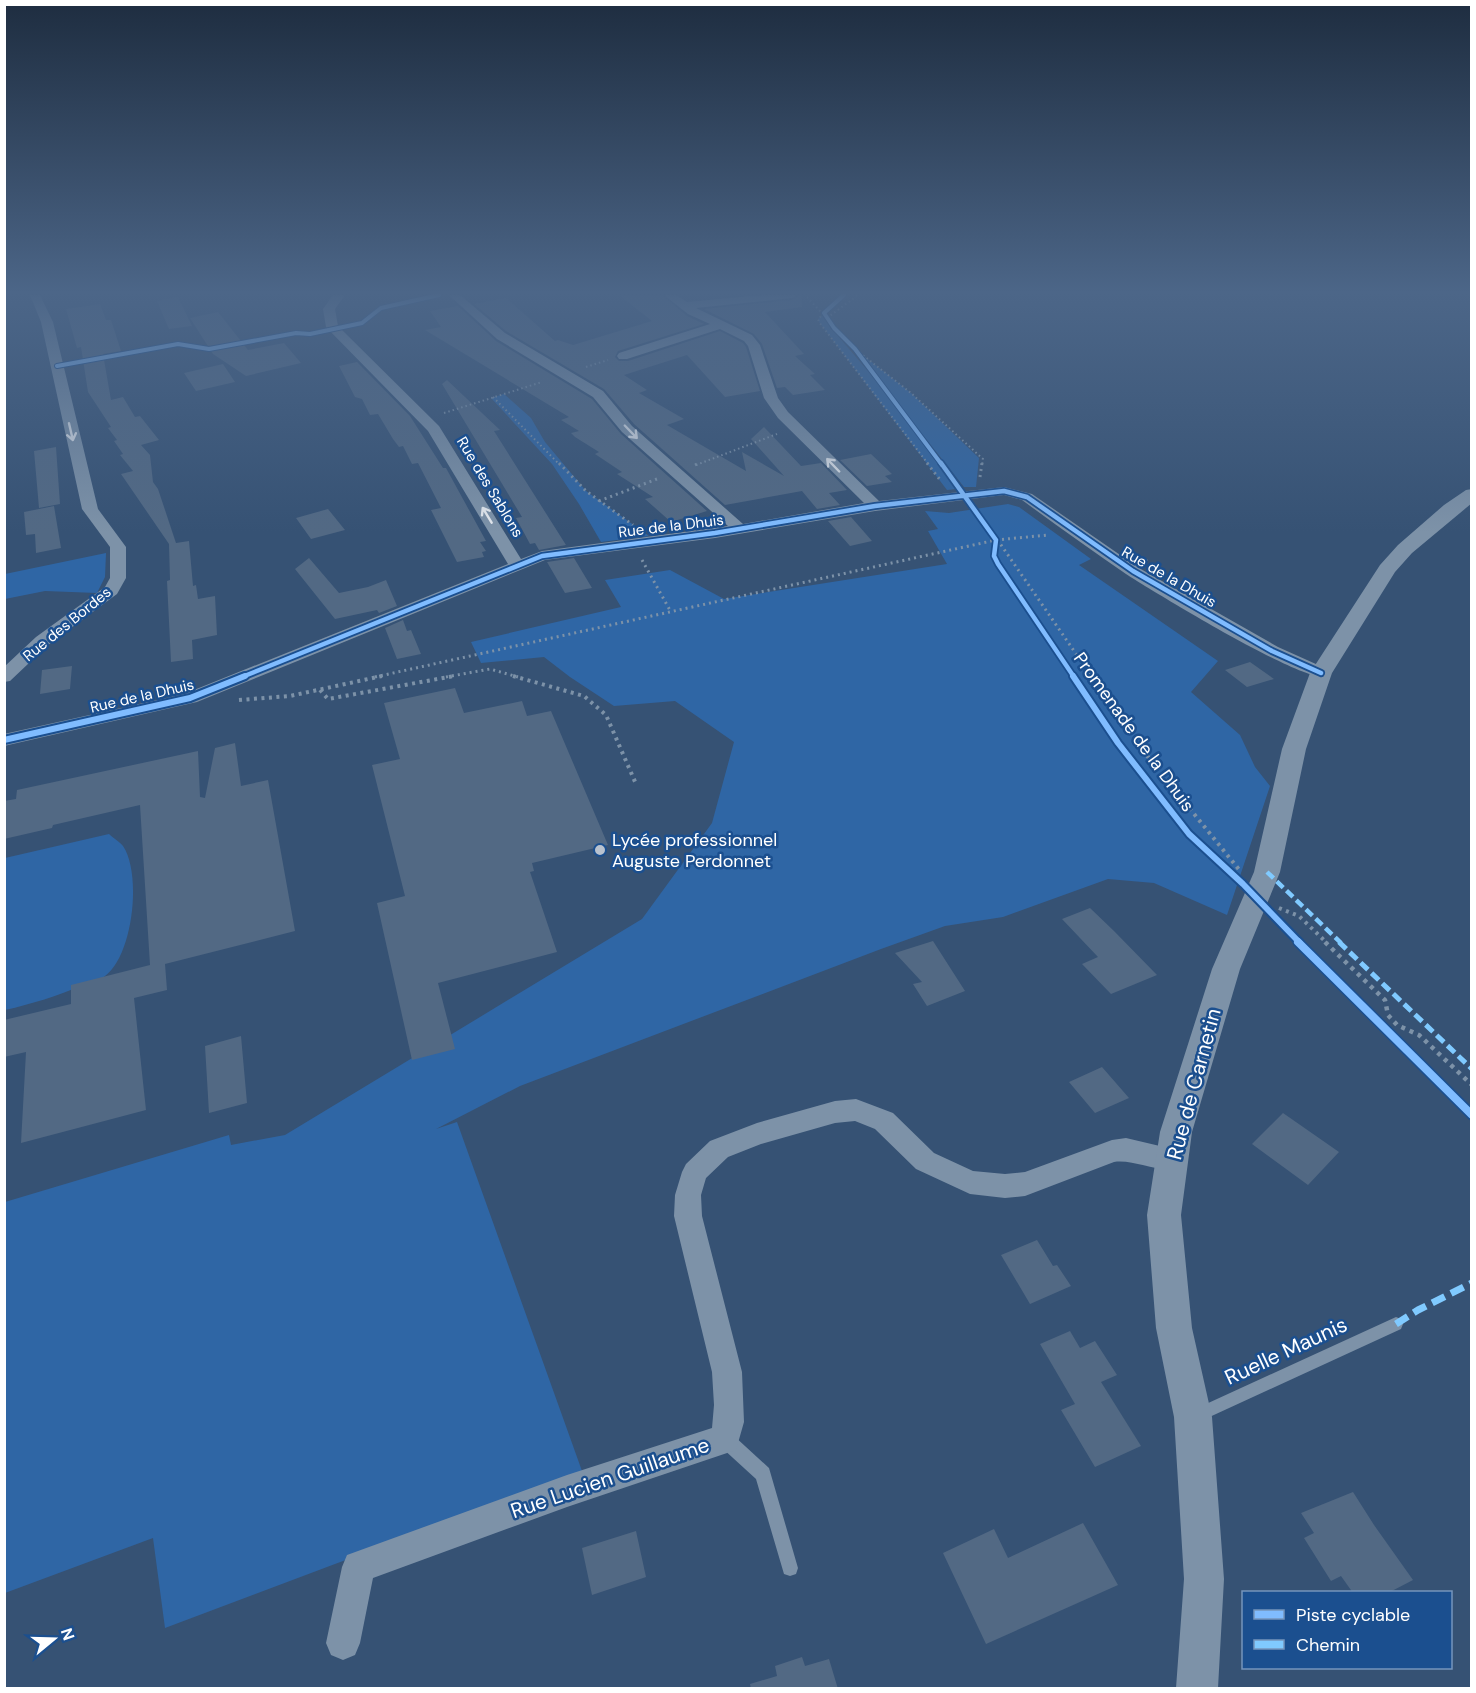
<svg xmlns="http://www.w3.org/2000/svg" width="1476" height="1693" font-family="'DM Sans',sans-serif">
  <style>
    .green { fill: #2f66a5 }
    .building { fill: #526984 }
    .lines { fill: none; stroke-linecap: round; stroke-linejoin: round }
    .path-far3 { stroke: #7d92a8; stroke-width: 2; stroke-dasharray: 1.5 3; stroke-linecap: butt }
    .path-far2 { stroke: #7d92a8; stroke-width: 3; stroke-dasharray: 2 4; stroke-linecap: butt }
    .path-far1 { stroke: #7d92a8; stroke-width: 4; stroke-dasharray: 3 4.5; stroke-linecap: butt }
    .path { stroke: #7d92a8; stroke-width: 4.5; stroke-dasharray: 4 5; stroke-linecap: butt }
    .service { fill: #7d92a8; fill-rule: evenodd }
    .minor { fill: #7d92a8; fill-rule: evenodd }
    .tertiary { fill: #7d92a8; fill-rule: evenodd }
    .quiet-far2 { stroke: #80caff; stroke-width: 4.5; stroke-dasharray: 9 4.5; stroke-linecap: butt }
    .quiet-far1 { stroke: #80caff; stroke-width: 5; stroke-dasharray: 10 5; stroke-linecap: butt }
    .quiet { stroke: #80caff; stroke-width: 7; stroke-dasharray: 14 7; stroke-linecap: butt }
    .cycleway-far3-casing { stroke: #1b4f8f; stroke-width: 6 }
    .cycleway-far2-casing { stroke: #1b4f8f; stroke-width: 8 }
    .cycleway-far1-casing { stroke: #1b4f8f; stroke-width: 10 }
    .cycleway-casing { stroke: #1b4f8f; stroke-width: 11 }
    .cycleway-far3 { stroke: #80bcff; stroke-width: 4 }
    .cycleway-far2 { stroke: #80bcff; stroke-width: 4.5 }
    .cycleway-far1 { stroke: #80bcff; stroke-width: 6 }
    .cycleway { stroke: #80bcff; stroke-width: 8 }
    .oneway { stroke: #e5e9ee }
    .poi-dot { fill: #b9c2ce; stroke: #1b4f8f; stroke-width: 2 }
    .labels { text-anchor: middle; stroke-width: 5; stroke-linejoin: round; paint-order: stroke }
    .far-street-label { font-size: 15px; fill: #fff; stroke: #1b4f8f }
    .street-label { font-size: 18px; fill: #fff; stroke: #1b4f8f }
    .poi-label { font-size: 18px; fill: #fff; stroke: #1b4f8f; text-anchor: start }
    .near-street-label { font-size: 21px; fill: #fff; stroke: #1b4f8f }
  </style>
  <rect width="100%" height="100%" fill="#365274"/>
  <!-- green -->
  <path class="green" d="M824,313L832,329L885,391L956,489L947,490L819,322L818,319Z
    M855,349L911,393L979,458L976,487H964Z
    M504,394L531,418L545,442L586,491L649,536L601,542L579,504L552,464L491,398Z
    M1008,504L1019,507L1091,559L1079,565L1218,661L1191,692L1240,735L1255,767L1270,786L1227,915L1154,883L1108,879L1003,917L945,926L881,949L520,1086L436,1129L457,1122L582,1471L165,1628L153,1538L5,1593V1202L229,1135L231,1145L285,1135L642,919L712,823L734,742L675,701L614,706L570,677L544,657L481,663L471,642L621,607L605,580L670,570L724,599L947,564L928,531L938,529L925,511L949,513Z
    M106,553L105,577L97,593L45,591L5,599V574Z
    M109,834C113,838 120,842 123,846C142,874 133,956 105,976C99,981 90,983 83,985C57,996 32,1004 5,1010V858Z"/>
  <!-- building -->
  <path class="building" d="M619,295H662L687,316L704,324L618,351L615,357L619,361H628L720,331L743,343L746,347L760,391L725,397L687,355L624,375L647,390L639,393L684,419L667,425L746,471L742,452L784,476L751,439L764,427L801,466L821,463L847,490L829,493L840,505L817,509L802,491L725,505L634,424L604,389L506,331L474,304L506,298L555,341L558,340L573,345L652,321Z
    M799,295H801L802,307L765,312L804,354L795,356L815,374L810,375L825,390L793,395L785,387L777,388L762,344L754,334L704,309L792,300Z
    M178,297L192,326L169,329L157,301Z
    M100,304L106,320H111L121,351L103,354L111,400L123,397L135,417L140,416L159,440L141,445L150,455L153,482L158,489L176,543L189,541L193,586L196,585L198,599L215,596L217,635L192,640L193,659L171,662L167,581L170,580L169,544L121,474L133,471L120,455L123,454L114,441L117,440L108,428L111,427L88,392L81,347L77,348L66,309Z
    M458,306L496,341L592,399L621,434L707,511L671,522L645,499L653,497L617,474L622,472L595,454L599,452L575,437L571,433L579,431L561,420L569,417L425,330L441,327L430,311Z
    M218,312L248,350L284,343L301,363L246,376L213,354L190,318Z
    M357,362L410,416L443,468H446L486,541L480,542L486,551L482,552L484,557L457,562L431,510L441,508L418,463L412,464L403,446L399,447L393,439L378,414L370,415L362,399L355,397L339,366Z
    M223,364L235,382L196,391L184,373Z
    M447,380L500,430L494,431L566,545L539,550L535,543L530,544L516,518L522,517L442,384Z
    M56,447L60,504L39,508L34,451Z
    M871,454L892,474L885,476L892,482L867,486L840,460Z
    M54,506L61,548L36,553L35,534L26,535L24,512Z
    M328,509L345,530L311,539L296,518Z
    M851,517L872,541L850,546L828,521Z
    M309,558L339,593L368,587L386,580L397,606L379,613L377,610L335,619L295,569Z
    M574,558L592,588L565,593L547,562Z
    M403,620L407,631L411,630L421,654L397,659L385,628Z
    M1250,662L1274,679L1247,687L1225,670Z
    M72,666L70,689L40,694L42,670Z
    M455,688L464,713L522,701L527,716L551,711L608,845L532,863L534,871L530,872L557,952L438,983L455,1049L412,1060L377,903L405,896L372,765L400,759L384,703Z
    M235,743L241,786L268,780L295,931L165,964L167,990L134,998L146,1110L21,1143L26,1052L4,1057V1020L71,1004V985L150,965L140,805L53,825L52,828L4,839V801L16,799L17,790L198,751L200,797L205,798L215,748Z
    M1090,908L1114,931L1157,975L1111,994L1082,964L1098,957L1062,919Z
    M933,941L965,991L927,1006L913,984L922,982L895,953Z
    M241,1036L247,1103L209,1113L205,1046Z
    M1102,1067L1129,1098L1095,1113L1069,1082Z
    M1283,1113L1339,1152L1308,1185L1252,1144Z
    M1037,1240L1053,1266L1057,1265L1071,1286L1030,1304L1001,1255Z
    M1070,1331L1080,1348L1095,1341L1117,1375L1101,1382L1141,1446L1095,1467L1061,1410L1075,1404L1040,1344Z
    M1353,1492L1374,1525L1413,1580L1388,1593H1353L1341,1576L1331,1581L1304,1538L1314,1533L1301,1513Z
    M1083,1523L1118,1585L986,1644L943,1553L994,1529L1008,1558Z
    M636,1531L646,1577L592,1595L582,1548Z
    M802,1657L805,1666L829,1659L838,1689H751L750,1684L777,1676L775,1666Z"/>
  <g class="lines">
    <!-- path-far3 -->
    <path class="path-far3" d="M844,295L818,319L819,322L929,465
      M807,297L855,349L911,393L983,459L982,465
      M827,318L858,295
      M855,349L943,465
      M586,367L608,360
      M493,397L560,465
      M444,413L542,382
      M696,465L777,434"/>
    <!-- path-far2 -->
    <path class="path-far2" d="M559,463L586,491L633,525
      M927,463L941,481
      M942,463L955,480
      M695,465L699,463
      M980,477L982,463
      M599,501L657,479
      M977,510L1092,677
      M995,541L994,556L998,564L1074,677
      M642,560L671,612
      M375,677L996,540L1048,535
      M446,677L490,669L518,677"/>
    <!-- path-far1 -->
    <path class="path-far1" d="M513,676L584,696L606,715L636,784
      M1073,676L1118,743L1189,834L1238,879
      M1091,676L1140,747L1241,872
      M320,690L328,699L454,676
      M239,700L290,696L382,676
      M1279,908L1299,916L1327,943
      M1275,917L1301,943"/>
    <!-- path -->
    <path class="path" d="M1299,942L1472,1115
      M1325,942L1385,1000L1388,1015L1397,1025L1419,1035L1472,1085"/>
    <!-- service -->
    <path class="service" d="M1141,558H1144L1148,560L1136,573H1130V569Z
      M1396,1317L1401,1319L1403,1324L1401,1329L1203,1420L1198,1423L1193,1420L1190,1415L1193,1410Z
      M727,1433L733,1435L769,1468L798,1568L796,1574L790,1576L784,1574L756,1479L721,1447L719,1441L721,1435Z"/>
    <!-- minor -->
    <path class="minor" d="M30,295H40L53,322L98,509L126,547V578L117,594L48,645L10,681L4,682V667L36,637L105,587L110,578V547L82,509L41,322Z
      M333,295H345L335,309L338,326L439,426L521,559L542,551L728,526L622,432L593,397L497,339L449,295H460L505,333L603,391L632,426L743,524L864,503L778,418L764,398L748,346L744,341L720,329L627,359H619L617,356L619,353L710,324L688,314L664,295H676L687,302L763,295H797L792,298L696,308L752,335L760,345L778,398L788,412L879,501L1004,487L1032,494L1139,568L1278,647L1327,669L1330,673L1327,677C1303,683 1154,592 1126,574C1091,550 1056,525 1022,500L1004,495L875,511L715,538L545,560L197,702L4,746V734L184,694L508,564L428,431L326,327L323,309Z
      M856,1099L893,1113L934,1153L973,1171L1005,1174L1025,1172L1112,1140L1126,1138L1181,1151L1185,1159L1181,1167C1160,1175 1136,1159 1114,1162L1025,1196L1005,1198L970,1194L916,1169L875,1129L855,1121L835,1123L761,1144L728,1157L706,1178L701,1195L702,1216L742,1372L744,1422L736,1450L567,1507L373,1578L360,1643L355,1655L343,1660L331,1655L326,1643L342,1567L347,1555L567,1475L712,1428L714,1405L712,1372L674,1216L675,1195L682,1172L686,1164L710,1141L757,1123L835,1101Z"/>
    <!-- tertiary -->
    <path class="tertiary" d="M1472,489V503L1412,553L1395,572L1332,673L1306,749L1280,872L1240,969L1192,1132L1181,1215L1192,1328L1212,1417L1224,1579L1218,1688H1176L1184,1579L1174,1417L1156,1328L1147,1215L1160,1132L1212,969L1254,872L1282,749L1310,673L1380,565L1398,545L1444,505L1466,490Z"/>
    <!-- quiet-far2 -->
    <path class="quiet-far2" d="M1267,872L1341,943"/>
    <!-- quiet-far1 -->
    <path class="quiet-far1" d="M1339,942L1472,1069"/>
    <!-- quiet -->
    <path class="quiet" d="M1396,1324L1418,1310L1472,1283"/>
    <!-- cycleway-far3 casing -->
    <g class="cycleway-far3-casing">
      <path id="cycleway-far3" d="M844,295L824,313L834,328L855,349L942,465
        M57,366L178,344L209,349L296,333L310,334L362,323L381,308L439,295"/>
    </g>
    <!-- cycleway-far2 casing -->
    <g class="cycleway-far2-casing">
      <path id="cycleway-far2" d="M941,463L996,540L994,556L998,564L1074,677
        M242,677L542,556L715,533L875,506L1004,491L1027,497L1133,571L1272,651L1321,673"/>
    </g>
    <!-- cycleway-far1 casing -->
    <g class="cycleway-far1-casing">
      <path id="cycleway-far1" d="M1073,676L1118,743L1189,834L1243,884L1300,943
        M4,740L190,698L245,676"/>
    </g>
    <!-- cycleway casing -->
    <g class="cycleway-casing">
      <path id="cycleway" d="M1298,942L1472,1115"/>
    </g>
    <!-- cycleway-far3 -->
    <use href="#cycleway-far3" class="cycleway-far3"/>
    <!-- cycleway-far2 -->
    <use href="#cycleway-far2" class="cycleway-far2"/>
    <!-- cycleway-far1 -->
    <use href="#cycleway-far1" class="cycleway-far1"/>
    <!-- cycleway -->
    <use href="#cycleway" class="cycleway"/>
  </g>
  <!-- one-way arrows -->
  <defs><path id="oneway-shaft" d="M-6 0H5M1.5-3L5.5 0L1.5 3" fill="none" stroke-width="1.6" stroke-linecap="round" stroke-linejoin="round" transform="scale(1.5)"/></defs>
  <g class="oneway">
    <use href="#oneway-shaft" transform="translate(71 432) rotate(77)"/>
    <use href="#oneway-shaft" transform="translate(631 432) rotate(46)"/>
    <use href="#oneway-shaft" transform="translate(833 465) rotate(-134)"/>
    <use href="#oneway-shaft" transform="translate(487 515) rotate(-121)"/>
  </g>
  <!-- sky -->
  <linearGradient id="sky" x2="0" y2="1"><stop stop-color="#1e2d40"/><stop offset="0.55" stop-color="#4c6688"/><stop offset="1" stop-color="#4c6688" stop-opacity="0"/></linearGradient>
  <rect width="1476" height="532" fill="url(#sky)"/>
  <!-- markers -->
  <circle class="poi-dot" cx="600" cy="850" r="6"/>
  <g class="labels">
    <!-- far-street labels -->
    <g class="far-street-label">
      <text transform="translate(490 487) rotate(59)" y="5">Rue des Sablons</text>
      <text transform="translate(671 526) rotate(-7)" y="5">Rue de la Dhuis</text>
      <text transform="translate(1169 577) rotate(30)" y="5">Rue de la Dhuis</text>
      <text transform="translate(67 624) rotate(-39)" y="5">Rue des Bordes</text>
      <text transform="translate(142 696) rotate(-13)" y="5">Rue de la Dhuis</text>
    </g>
    <!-- street labels -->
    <g class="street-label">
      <text transform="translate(1134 732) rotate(54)" y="6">Promenade de la Dhuis</text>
    </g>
    <!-- poi labels -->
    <g class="poi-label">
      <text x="612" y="846">Lycée professionnel<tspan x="612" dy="21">Auguste Perdonnet</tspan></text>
    </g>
    <!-- near-street labels -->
    <g class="near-street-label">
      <text transform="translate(1194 1084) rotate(-75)" y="7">Rue de Carnetin</text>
      <text transform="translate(1286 1351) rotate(-25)" y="7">Ruelle Maunis</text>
      <text transform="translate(610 1478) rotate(-19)" y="7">Rue Lucien Guillaume</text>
    </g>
  </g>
  <!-- border -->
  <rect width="1476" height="1693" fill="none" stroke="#ffffff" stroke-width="12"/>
  <!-- legend -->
  <rect x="1242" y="1591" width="210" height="78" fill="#1b4f8f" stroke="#7695bc" stroke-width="1.5"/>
  <rect x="1254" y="1610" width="30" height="9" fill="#80bcff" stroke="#7695bc" stroke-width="1.5"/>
  <text x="1296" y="1621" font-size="18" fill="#ffffff">Piste cyclable</text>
  <rect x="1254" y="1640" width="30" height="9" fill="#80caff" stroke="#7695bc" stroke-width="1.5"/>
  <text x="1296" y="1651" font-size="18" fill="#ffffff">Chemin</text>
  <!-- north arrow -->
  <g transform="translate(54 1639) rotate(71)" stroke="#1b4f8f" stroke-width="4.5" paint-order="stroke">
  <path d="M0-4.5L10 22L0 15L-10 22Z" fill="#ffffff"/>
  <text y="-9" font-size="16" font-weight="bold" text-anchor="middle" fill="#ffffff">N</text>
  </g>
</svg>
